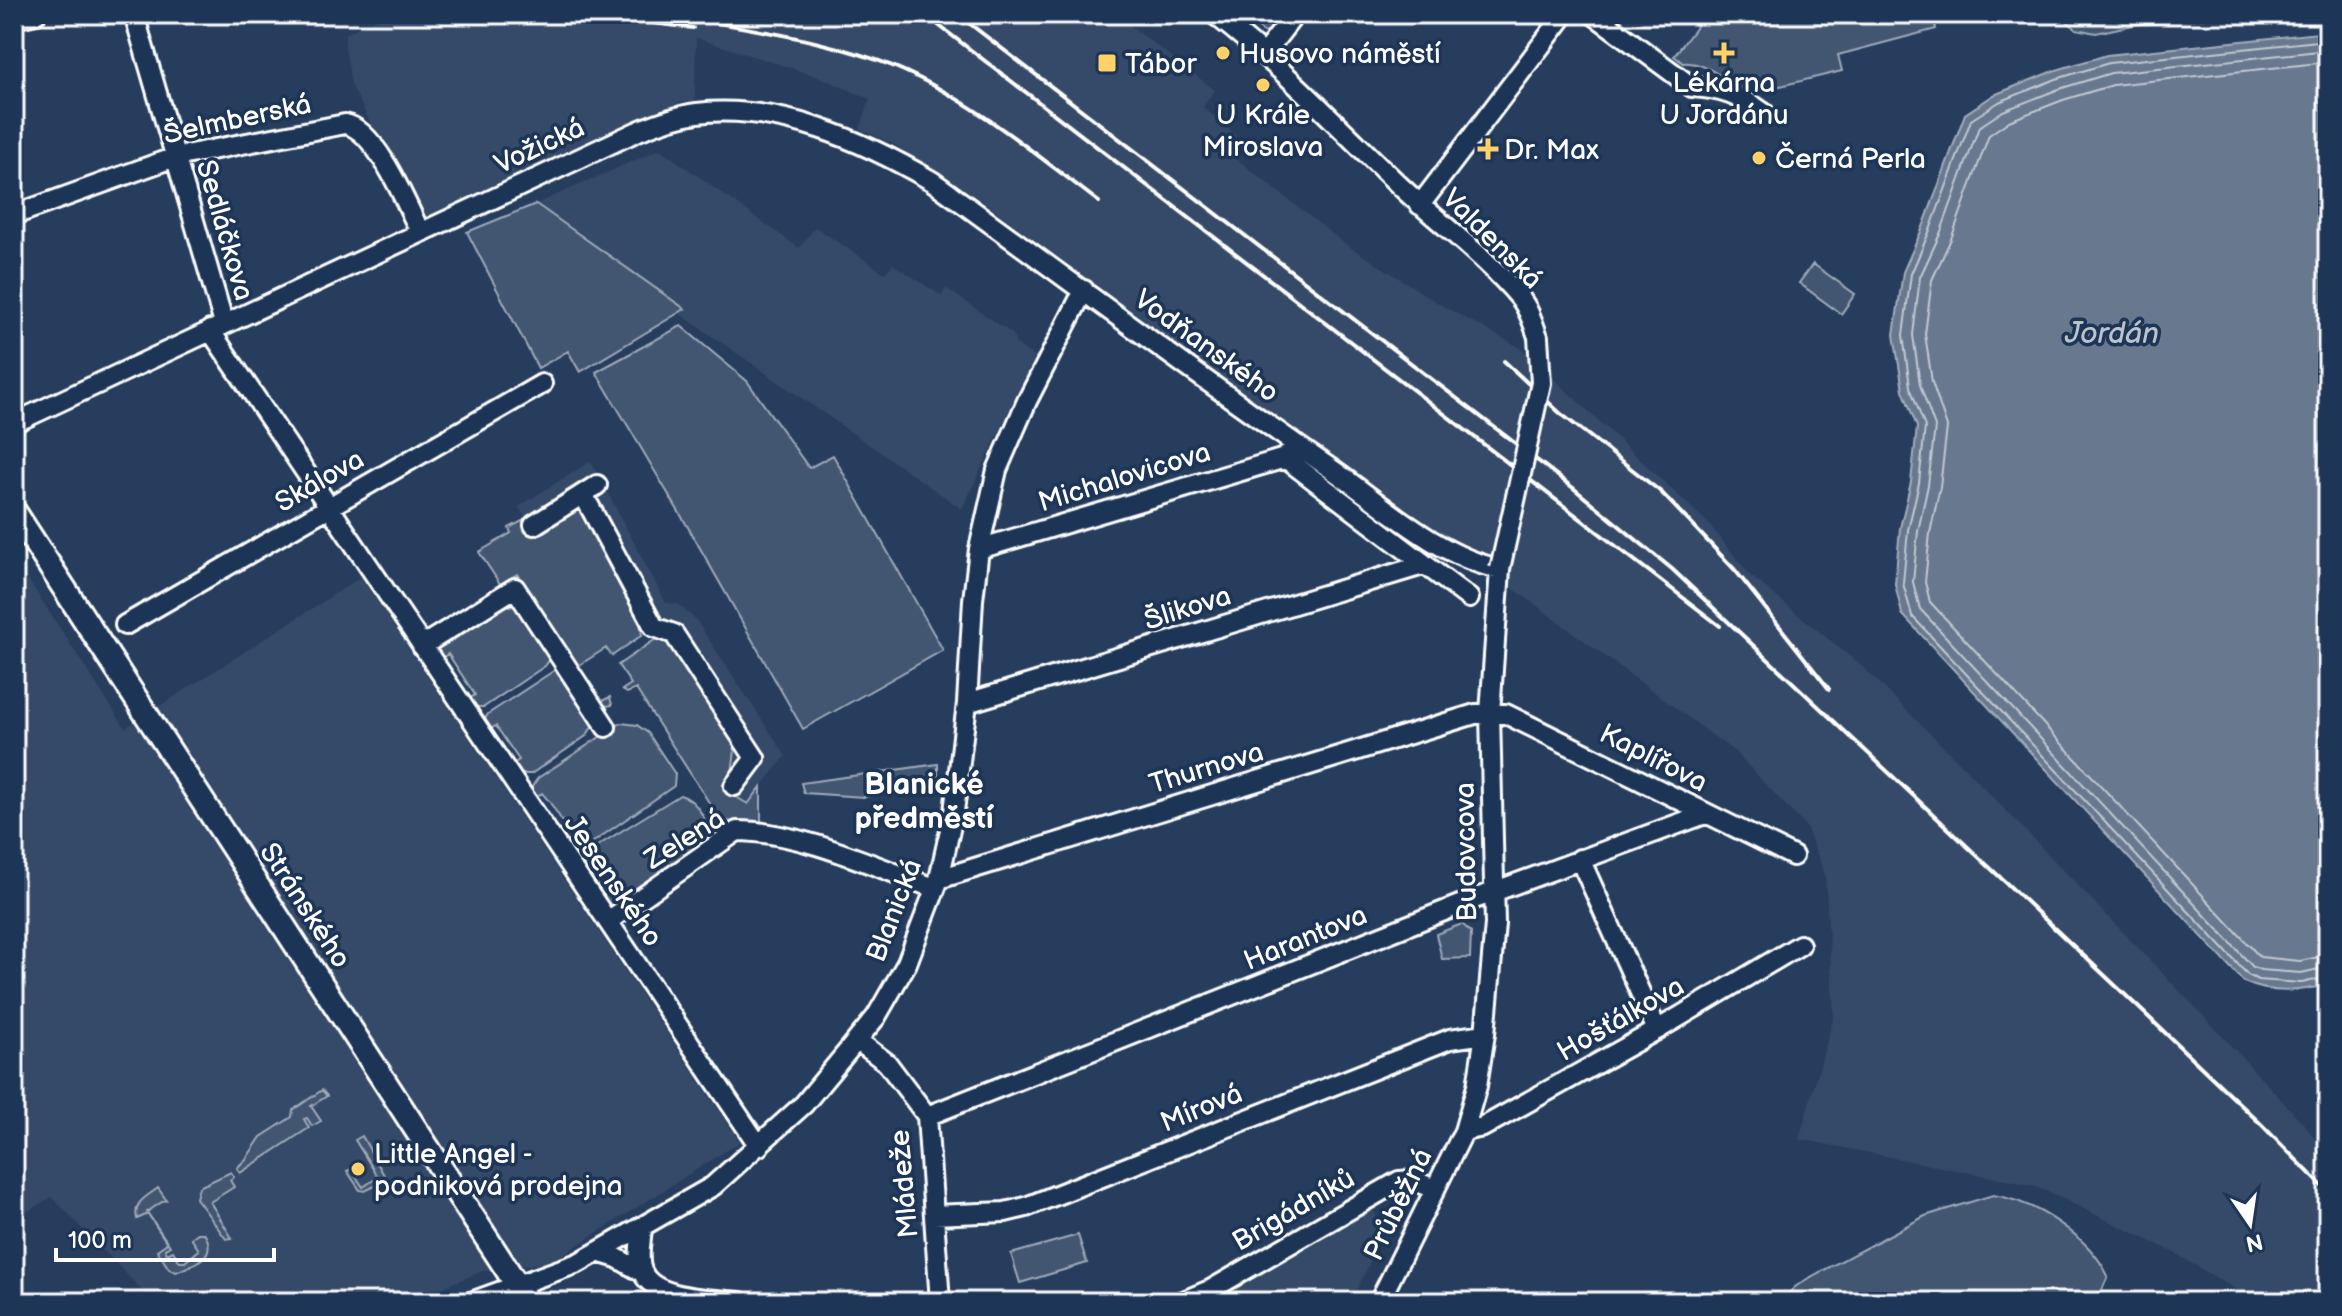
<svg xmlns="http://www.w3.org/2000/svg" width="2342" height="1316" font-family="'Balsamiq Sans',sans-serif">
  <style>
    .built { fill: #344a68 }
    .green { fill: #425672; stroke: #a0aab8; stroke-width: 2 }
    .water { fill: #67788e; stroke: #a4aebb; stroke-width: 2 }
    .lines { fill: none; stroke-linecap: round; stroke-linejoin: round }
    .shore { stroke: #c2c9d2; stroke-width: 2 }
    .minor-casing { stroke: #fff; stroke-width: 24 }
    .major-casing { stroke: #fff; stroke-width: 28 }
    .minor { stroke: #1d3557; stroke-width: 18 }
    .major { stroke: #1d3557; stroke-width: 22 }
    .rail { stroke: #fff; stroke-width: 4 }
    .minor-bridge-casing { stroke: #fff; stroke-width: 24; stroke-linecap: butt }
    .minor-bridge { stroke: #1d3557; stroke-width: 18 }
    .poi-dot { fill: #ffd166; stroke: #1d3557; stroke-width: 3 }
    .labels { text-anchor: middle; stroke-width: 7; stroke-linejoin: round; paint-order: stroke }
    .poi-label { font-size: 28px; fill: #fff; stroke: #1d3557; text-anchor: start }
    .street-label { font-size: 28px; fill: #fff; stroke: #1d3557 }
    .water-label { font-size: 30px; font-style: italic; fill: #bbc2cc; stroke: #1d3557 }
    .neighbourhood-label { font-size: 30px; font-weight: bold; fill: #fff; stroke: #1d3557 }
  </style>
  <rect width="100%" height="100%" fill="#263d5e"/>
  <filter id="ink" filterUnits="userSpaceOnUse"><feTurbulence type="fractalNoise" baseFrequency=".0125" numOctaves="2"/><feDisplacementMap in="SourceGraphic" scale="16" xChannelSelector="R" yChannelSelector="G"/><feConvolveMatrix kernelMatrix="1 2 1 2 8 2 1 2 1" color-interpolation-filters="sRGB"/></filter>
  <g filter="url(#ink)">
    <!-- built -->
    <path class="built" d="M387,14H1115L1215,90L1203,107L1236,135L1225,150L1344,243L1443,306L1521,348L1708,523L1751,576L1863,667L1963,766L2197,1009L2302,1122L2328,1154V1302H2256L2173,1252L2036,1186L1799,1139L1834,1016L1825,875L1806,827L1735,752L1476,561L1262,408L979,199L893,144L860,129L870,99L822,78L696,38L695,101L681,102L526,169L419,222L351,84L345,46V34Z
      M660,149L799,248L815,227L885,273L893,264L942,296L946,288L1014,335L1015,343L1035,357L962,509L680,314L685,309L536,204Z
      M591,461L666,603L678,604L696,620L786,756L748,804L729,793L736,742L580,503L535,532L518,507Z
      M14,558L125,728L361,577L740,1142L551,1262L483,1271L431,1292L387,1302H153L52,1197L14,1220Z
      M1371,1206L1384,1233L1351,1302H1180Z
      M593,1289L686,1302H591Z"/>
    <!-- green -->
    <path class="green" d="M1240,14H1281L1279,17L1283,21L1269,36Z
      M1706,14H1933L1936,29L1838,55L1842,71L1747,94C1728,82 1706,61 1683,63L1674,56Z
      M2059,14H2235L2133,25L2096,33L2076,29Z
      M536,204L685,309L580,372L568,351L538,368L467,232Z
      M1813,264L1855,294L1841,314L1799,283Z
      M681,326L747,381L809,468L833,455L943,650L803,729L692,534L596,372Z
      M574,507L581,508L640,622L642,635L612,656L606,648L578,666L600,702L610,697L612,705L607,706L597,701L517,574L500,584L479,552L511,533L509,528L526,519L535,532Z
      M502,604L519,608L550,652V659L545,666L484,707H472L466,701L475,695L448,654L439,660L438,648Z
      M663,638L668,641L733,742L735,751L729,793L748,804L761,787V823H733L719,818L636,689L627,693L622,690L631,684L618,665L656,639Z
      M555,670L562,672L595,723L586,736L531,774H522L510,766L519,760L496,726L486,731L485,719L488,714Z
      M621,723L637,725L648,733L675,774L674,786L586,847L589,851L680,795C697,799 711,825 709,842L628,901C615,906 609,909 600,898L609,892L549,801L542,793L532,800C528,790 533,785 538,778Z
      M938,764V784L864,797L804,793L801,783Z
      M1462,924L1471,932L1470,958L1442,959L1436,934Z
      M322,1090L327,1096L311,1106L321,1121L312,1126L307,1118L304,1119L309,1128L240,1173L237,1168L246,1159L261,1137L292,1117L293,1110Z
      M362,1136L384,1175L379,1184L365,1191L360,1190L347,1171L351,1169L363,1187L378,1177L355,1140Z
      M231,1172L234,1177L230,1180L234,1187L210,1202L232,1238L226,1239L196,1198L199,1187Z
      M158,1188L167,1201L165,1200L147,1212L170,1246L165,1249L167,1254L173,1251L180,1262H185L199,1250L191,1238L198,1233H204C219,1256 195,1264 176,1272L169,1269L157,1250L167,1243L148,1214L137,1219C133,1202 146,1197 158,1188Z
      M1993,1195C2035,1201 2090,1237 2108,1276L2097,1302H1780L1795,1287L1807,1279L1925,1216Z
      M1078,1235L1087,1263L1020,1283L1011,1254Z"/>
    <!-- water -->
    <path class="water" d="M2328,32V984C2301,992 2270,994 2244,982L1902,614L1895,584L1900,528L1911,482L1917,427L1903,390L1894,335L1903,272L1923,227L1965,114L1994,95L2053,71L2107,55Z"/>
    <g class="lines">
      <!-- shore -->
      <path class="shore" d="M2328,40L2109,63L2056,79L1999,102L1971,120L1930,230L1911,274L1903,335L1910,387L1925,427L1919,483L1908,530L1903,583L1912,616L2248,975L2258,980L2302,983L2328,977
        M2328,50L2111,73L2059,89L2003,111L1979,127L1940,234L1920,277L1913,335L1920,385L1935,427L1928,485L1918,531L1913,582L1920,609L2253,967L2261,970L2301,973L2328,967
        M2328,62L2113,85L2063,100L2009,121L1989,135L1951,239L1932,280L1925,334L1932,382L1947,427L1940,487L1930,533L1925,582L1930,602L2260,957L2300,961L2328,955"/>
      <!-- minor casing -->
      <g class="minor-casing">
        <path id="minor" d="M134,14L224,324
          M1214,14C1281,65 1338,127 1399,185C1439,223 1485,256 1520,298C1529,309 1533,323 1538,337
          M1593,14L1692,87C1720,88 1741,96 1764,113
          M14,19L36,14
          M1264,54L1295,14
          M1420,205L1565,14
          M14,215L175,157L345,124C376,129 407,205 420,232
          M210,330L759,1146
          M14,423L638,131C657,123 676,116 697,113C779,104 862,140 932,181C1064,276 1195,375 1330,468C1381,503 1438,557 1500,569L1490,713L1495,924L1485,1034L1477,1086L1464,1131L1379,1302
          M1292,450L1285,458L1469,598
          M583,494L654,627L674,634L755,758L734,786
          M534,525L597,485
          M979,549L1285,458
          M125,625L542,384
          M422,646L515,588L606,727
          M967,703L1423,565
          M1580,859L1657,1030
          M939,879L1475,714H1506L1793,856
          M608,921L737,831C799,831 876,867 934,888
          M858,1041L887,1063L927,1116L940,1302
          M927,1116L1477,898L1705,814
          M1464,1131L1483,1127L1657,1030L1800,945
          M934,1215L1005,1212L1026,1207L1450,1039L1485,1034
          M642,1228C641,1241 637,1258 642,1271C653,1300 714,1299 740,1302
          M597,1252L617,1258L642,1272
          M471,1302L578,1263L713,1186L804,1104L876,1017L907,963L939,879L954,812L967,703L973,600L979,549L997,470L1027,401L1084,290
          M1181,1302L1212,1289L1399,1181L1414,1180L1435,1190"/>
      </g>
      <!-- major casing -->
      <g class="major-casing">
        <path id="major" d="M14,511L528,1302"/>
      </g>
      <!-- minor -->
      <use href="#minor" class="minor"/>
      <!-- major -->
      <use href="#major" class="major"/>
      <!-- rail -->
      <path class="rail" d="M581,14L693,28
        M674,14C747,30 825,38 895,67C971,99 1034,153 1099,202
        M924,14L1720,626
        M957,14L1572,487L1672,569L2117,987L2261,1124L2328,1192
        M1504,361L1560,413L1661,492L1735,570L1829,689"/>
      <!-- minor-bridge casing -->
      <g class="minor-bridge-casing">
        <path id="minor-bridge" d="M1500,569L1541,383L1538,337"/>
      </g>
      <!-- minor-bridge -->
      <use href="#minor-bridge" class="minor-bridge"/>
    </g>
  </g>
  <!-- markers -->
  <g class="poi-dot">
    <circle cx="1223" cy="53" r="8"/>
    <path d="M1720 41h8v8h8v8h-8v8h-8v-8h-8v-8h8z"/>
    <rect x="1097" y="53" width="20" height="20" rx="4"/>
    <circle cx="1263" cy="85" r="8"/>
    <path d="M1484 137h8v8h8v8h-8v8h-8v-8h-8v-8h8z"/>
    <circle cx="1759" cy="158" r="8"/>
    <circle cx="358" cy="1169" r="8"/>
  </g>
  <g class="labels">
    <!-- poi labels -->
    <g class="poi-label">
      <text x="1239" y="63">Husovo náměstí</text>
      <text x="1125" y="73">Tábor</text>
      <text x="1724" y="92" text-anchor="middle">Lékárna<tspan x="1724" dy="32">U Jordánu</tspan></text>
      <text x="1263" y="124" text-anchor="middle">U Krále<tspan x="1263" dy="32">Miroslava</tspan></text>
      <text x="1504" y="159">Dr. Max</text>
      <text x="1775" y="168">Černá Perla</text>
      <text x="374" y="1163">Little Angel -<tspan x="374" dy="32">podniková prodejna</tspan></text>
    </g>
    <!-- street labels -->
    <g class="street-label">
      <text transform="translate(237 118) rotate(-12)" y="10">Šelmberská</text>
      <text transform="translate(539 145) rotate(-25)" y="10">Vožická</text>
      <text transform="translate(226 230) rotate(74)" y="10">Sedláčkova</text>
      <text transform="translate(1493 238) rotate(45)" y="10">Valdenská</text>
      <text transform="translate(1207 345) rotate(36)" y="10">Vodňanského</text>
      <text transform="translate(1124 476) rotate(-17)" y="10">Michalovicova</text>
      <text transform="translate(319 480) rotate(-30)" y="10">Skálova</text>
      <text transform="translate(1187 607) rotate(-17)" y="10">Šlikova</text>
      <text transform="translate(1654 757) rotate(27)" y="10">Kaplířova</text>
      <text transform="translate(1206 767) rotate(-17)" y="10">Thurnova</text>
      <text transform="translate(684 838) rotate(-32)" y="10">Zelená</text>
      <text transform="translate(1465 852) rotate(-91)" y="10">Budovcova</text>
      <text transform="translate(614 880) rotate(56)" y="10">Jesenského</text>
      <text transform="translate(306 905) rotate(57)" y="10">Stránského</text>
      <text transform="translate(893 910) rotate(-69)" y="10">Blanická</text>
      <text transform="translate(1305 937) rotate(-22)" y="10">Harantova</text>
      <text transform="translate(1620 1018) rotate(-30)" y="10">Hošťálkova</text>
      <text transform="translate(1201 1107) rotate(-22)" y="10">Mírová</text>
      <text transform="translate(903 1184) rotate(-95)" y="10">Mládeže</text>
      <text transform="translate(1397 1204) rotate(-64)" y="10">Průběžná</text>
      <text transform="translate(1293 1209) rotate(-30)" y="10">Brigádníků</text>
    </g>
    <!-- water labels -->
    <g class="water-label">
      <text x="2112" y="343">Jordán</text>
    </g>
    <!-- neighbourhood labels -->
    <g class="neighbourhood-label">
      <text x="924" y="794">Blanické<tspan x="924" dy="34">předměstí</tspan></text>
    </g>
  </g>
  <!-- margin -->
  <rect width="2342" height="1316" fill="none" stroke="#1d3557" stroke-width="48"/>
  <rect x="24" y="24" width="2294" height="1268" fill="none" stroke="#fff" stroke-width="3" filter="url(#ink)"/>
  <!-- north arrow -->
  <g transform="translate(2250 1224) rotate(167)" stroke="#1d3557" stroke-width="6" paint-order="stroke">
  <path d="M0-6L14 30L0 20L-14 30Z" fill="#ffffff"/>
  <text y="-12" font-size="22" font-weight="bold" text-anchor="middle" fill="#ffffff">N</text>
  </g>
  <!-- scale -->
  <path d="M56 1248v12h218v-12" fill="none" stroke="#ffffff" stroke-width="4"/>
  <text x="68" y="1248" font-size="24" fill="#ffffff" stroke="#1d3557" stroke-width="6" paint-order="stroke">100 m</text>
</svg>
